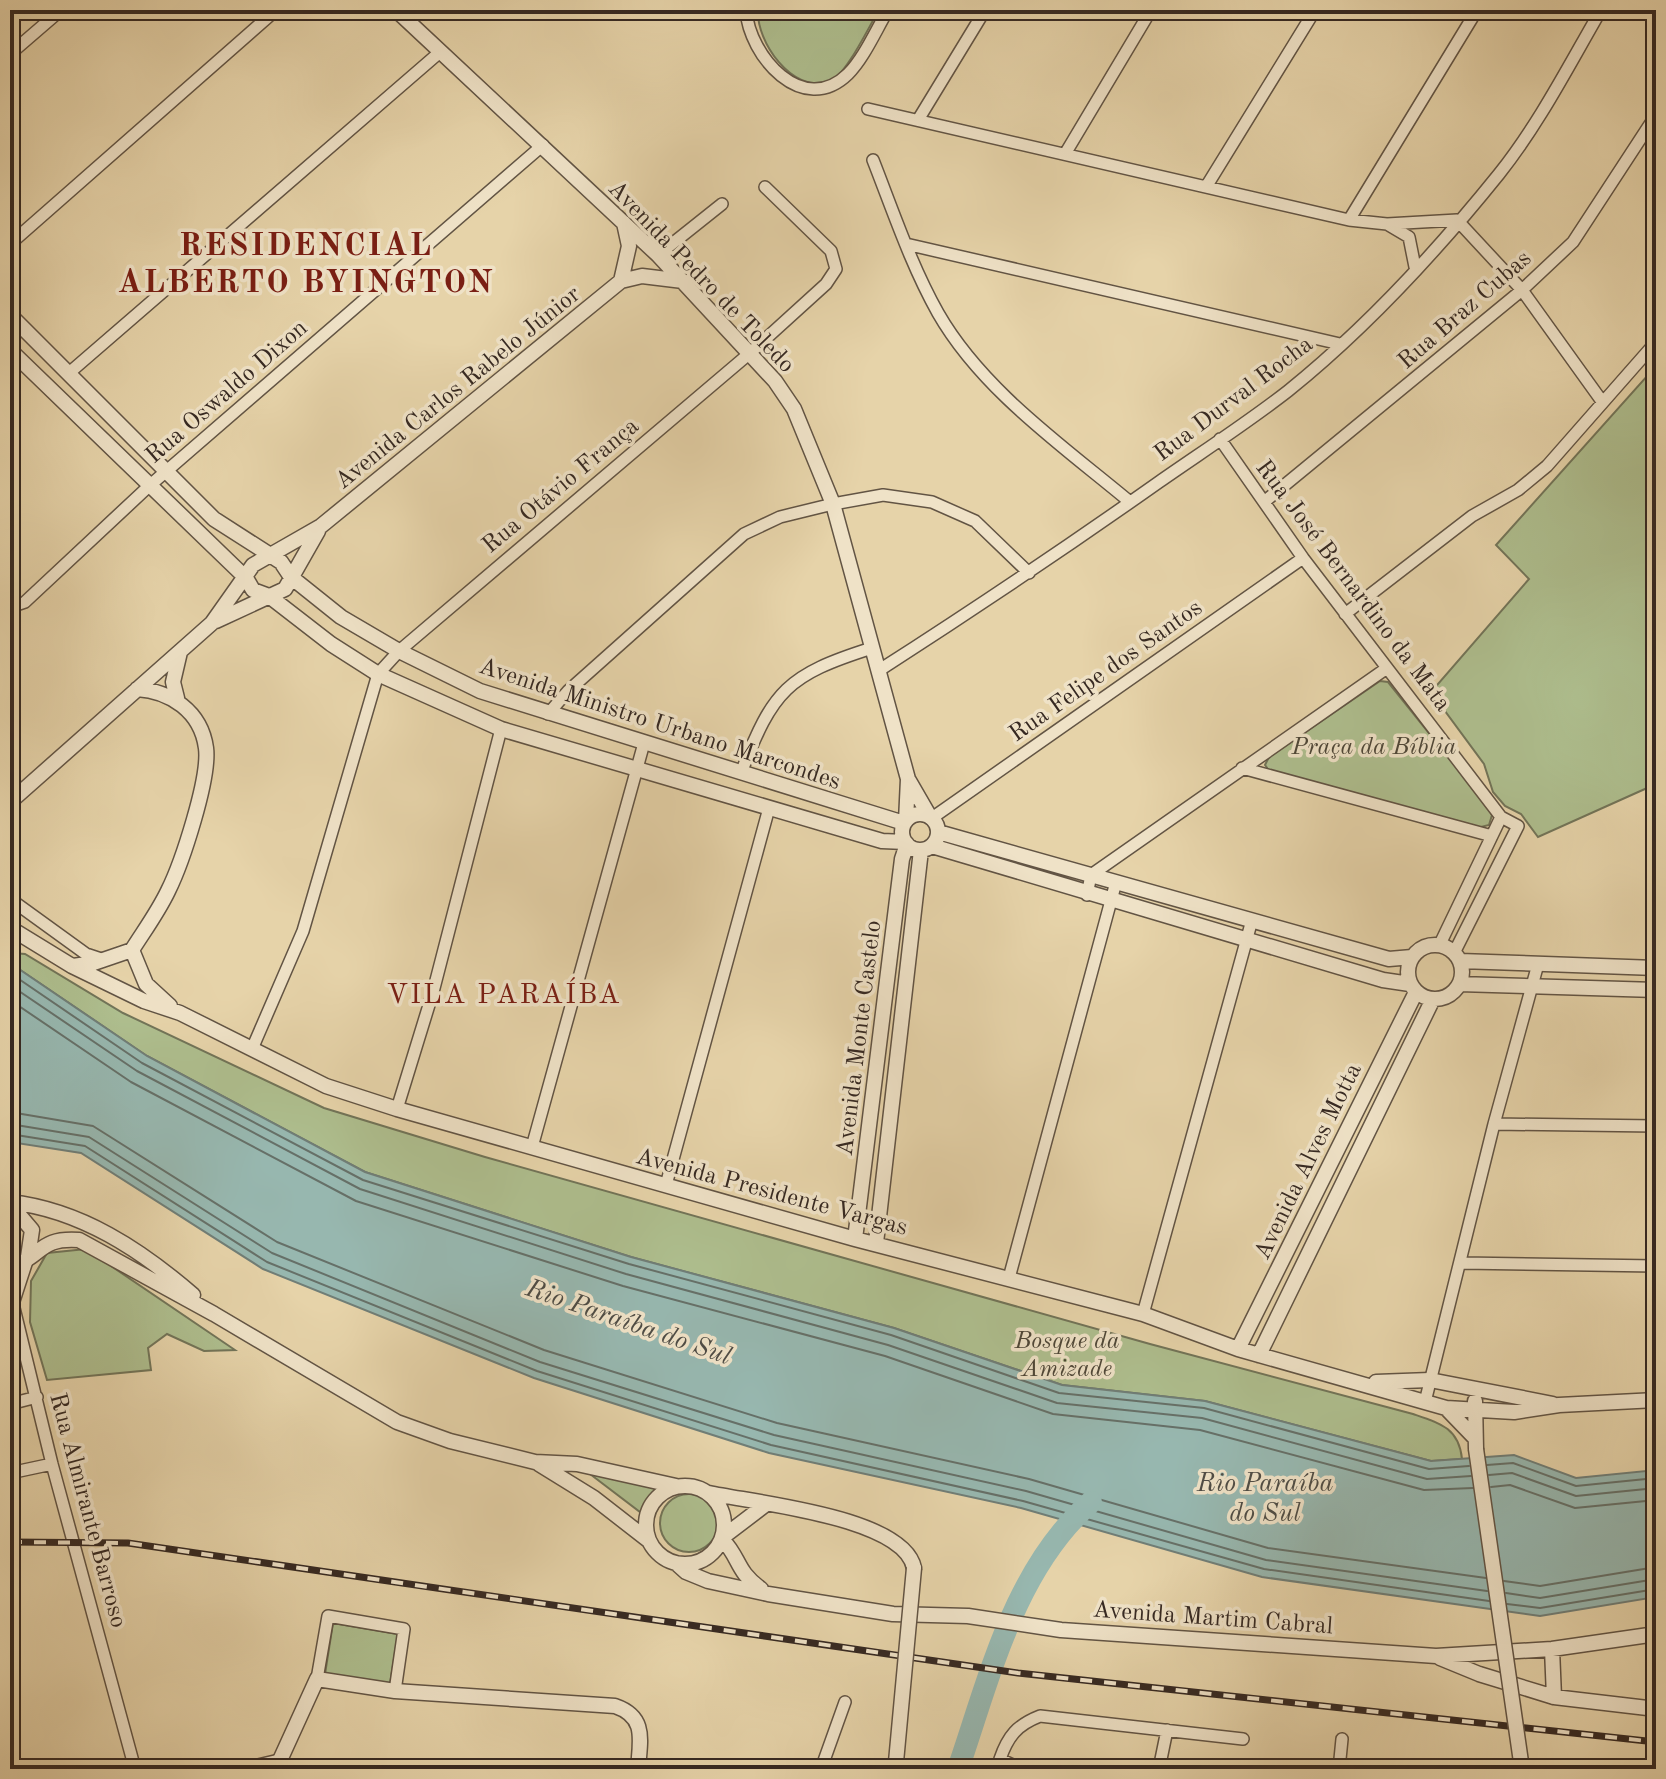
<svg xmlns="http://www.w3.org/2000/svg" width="1666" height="1779" font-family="'Old Standard TT',serif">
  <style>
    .green { fill: #aebe8e; stroke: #727458; stroke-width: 2 }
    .water { fill: #97b7af; stroke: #707e77; stroke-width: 2 }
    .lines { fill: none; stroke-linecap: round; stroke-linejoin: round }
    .shore { stroke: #667068; stroke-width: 2 }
    .river { stroke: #97b7af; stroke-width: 22 }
    .minor-casing { stroke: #625444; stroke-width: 14 }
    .tertiary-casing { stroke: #625444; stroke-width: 17 }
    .minor { stroke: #efe2c7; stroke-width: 11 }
    .tertiary { stroke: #efe2c7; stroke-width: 14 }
    .rail-casing { stroke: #362922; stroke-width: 7 }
    .rail { stroke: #efe2c7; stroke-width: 4; stroke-dasharray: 12; stroke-linecap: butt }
    .tertiary-bridge-casing { stroke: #625444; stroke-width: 17; stroke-linecap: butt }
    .tertiary-bridge { stroke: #efe2c7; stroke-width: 14 }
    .labels { text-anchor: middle; stroke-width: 7; stroke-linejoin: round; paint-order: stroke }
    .street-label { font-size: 24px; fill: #362922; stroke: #efe2c7 }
    .park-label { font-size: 24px; font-style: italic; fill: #4e4738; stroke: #efe2c7 }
    .water-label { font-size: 26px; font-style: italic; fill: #4e4c45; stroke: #efe2c7 }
    .quarter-label { font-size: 28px; letter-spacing: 2px; fill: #7a1f14; stroke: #efe2c7 }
    .district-label { font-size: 32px; font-weight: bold; letter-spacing: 2px; fill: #7a1f14; stroke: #efe2c7 }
  </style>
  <rect width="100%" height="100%" fill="#e6d3a9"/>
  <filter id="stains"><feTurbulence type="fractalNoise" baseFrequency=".0025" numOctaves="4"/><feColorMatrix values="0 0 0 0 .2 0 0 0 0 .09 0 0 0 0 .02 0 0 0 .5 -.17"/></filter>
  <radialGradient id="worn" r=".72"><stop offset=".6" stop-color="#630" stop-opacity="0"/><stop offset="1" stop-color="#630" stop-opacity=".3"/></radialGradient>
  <!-- green -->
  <path class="green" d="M758,10H879C869,26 846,76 829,82C792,94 756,41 758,10Z
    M1656,366V784L1538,837L1521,814L1505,806L1493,792L1484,764L1431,692L1529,579L1496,545Z
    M1380,681L1388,682L1489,808L1492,815L1489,825L1477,828L1270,772L1265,765L1269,757Z
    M13,953L25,954L123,1013L324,1108L485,1157L1150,1344L1413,1414C1440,1423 1459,1428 1462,1459L1431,1461L1205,1401L1062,1385L894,1328L631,1257L365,1172L147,1056L10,963Z
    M86,1249L235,1350L204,1351L167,1334L148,1348L151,1370L47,1380L30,1322L31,1281L47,1253Z
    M590,1474L659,1486L640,1512Z
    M660 1523a29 29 0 1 1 58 0a29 29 0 1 1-58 0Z
    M333,1623L398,1634L390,1684L325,1674Z"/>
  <!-- water -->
  <path class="water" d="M10,963L147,1056L365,1172L631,1257L894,1328L1062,1385L1205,1401L1431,1461L1514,1455L1576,1478L1656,1470V1597L1540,1616L1262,1577L1021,1508L769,1453L534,1378L263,1269L81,1153L10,1142Z"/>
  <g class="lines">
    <!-- shore -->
    <path class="shore" d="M10,973L142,1063L363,1180L629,1264L891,1335L1059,1393L1204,1408L1429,1469L1469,1466
      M10,985L137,1071L360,1189L626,1274L888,1345L1057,1403L1202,1418L1427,1479L1471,1476
      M10,1000L131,1082L356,1201L623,1286L885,1356L1053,1414L1200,1430L1424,1490L1473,1488
      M10,1112L93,1126L277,1242L544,1350L777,1423L1029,1479L1268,1548L1486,1578
      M10,1124L89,1137L272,1253L540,1362L774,1435L1026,1491L1266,1560L1487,1591
      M10,1134L85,1146L267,1262L537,1371L771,1445L1023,1501L1264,1569L1489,1601
      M1487,1465L1513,1463L1576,1486L1656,1478
      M1489,1475L1512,1473L1576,1496L1656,1488
      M1491,1487L1510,1485L1575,1508L1656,1500
      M1504,1581L1540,1586L1656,1567
      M1506,1593L1540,1598L1656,1579
      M1507,1604L1540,1608L1656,1589"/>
    <!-- river -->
    <path class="river" d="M958,1769C990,1676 1015,1568 1091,1502"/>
    <!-- minor casing -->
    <g class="minor-casing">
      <path id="minor" d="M746,10C749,56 803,118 848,74C864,58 876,30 888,10
        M10,54L61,10
        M868,109L1349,220L1387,224L1457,220L1522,290L1601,400
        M918,120L985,10
        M1065,154L1151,10
        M873,160C893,211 911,265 938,313C982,390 1063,446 1130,502
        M1206,187L1315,10
        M1349,220L1477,10
        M1387,224L1409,237L1415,267
        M10,244L276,10
        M906,244L1340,344
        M658,255L722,204
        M69,373L440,52
        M1220,439L1303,558L1501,817L1518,826L1454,953
        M1264,502L1522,290L1573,242L1656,115
        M10,607L25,602L148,487L543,145
        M1345,614L1472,516L1518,490L1547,466L1656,342
        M878,671C973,610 1067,547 1159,482C1202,452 1247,423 1288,391C1365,329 1437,251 1499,174C1539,124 1569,65 1601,10
        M548,714L568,691L744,534L780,517L833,504L883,495L932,502L975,521L1029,573
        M1242,768L1492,836
        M741,773C773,690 787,675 872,648
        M932,818L1303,558
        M1087,895L1091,875L1387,668
        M10,899L86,954L104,960
        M1439,946L1501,817
        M252,1049L303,931L378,674L399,651L750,353L826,284L836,269L831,251L765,187
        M397,1109L433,992L501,729
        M1494,1124L1656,1126
        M532,1147L644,743
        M666,1185L769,808
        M27,1261L13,1304L52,1464L135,1769
        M1462,1263L1656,1266
        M1009,1278L1116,882
        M1143,1314L1252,920
        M1425,1402L1494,1124L1538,964
        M10,1404L37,1397
        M10,1473L52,1464
        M317,1679L328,1616L404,1629L395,1691
        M241,1769L279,1760
        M821,1769L845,1702
        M1021,1769L1000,1759C1008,1736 1017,1725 1040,1716L1243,1739
        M1159,1769L1167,1730
        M1339,1769L1342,1739"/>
    </g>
    <!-- tertiary casing -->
    <g class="tertiary-casing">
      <path id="tertiary" d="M396,10L658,255L775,381L794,409L833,504L908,779L906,821
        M621,281L629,246L624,223
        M10,315L214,519L281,562L291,577L341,617L399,651L480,691L904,823
        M10,350L246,578L253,590L269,596L331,644L378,674L501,729L882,841L905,842
        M216,621L285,589L318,531
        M177,698L173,682L180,652
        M908,779L930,817
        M10,802L212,623L253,565L321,526L621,281L642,276L683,281
        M902 832a18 18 0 1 1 36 0a18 18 0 1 1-36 0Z
        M938,832L1389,959L1412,957
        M932,846L1383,980L1410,984
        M10,928L72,966L144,1001L180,1013L326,1086L397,1109L855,1239L1143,1314L1238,1349L1446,1408L1514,1412L1559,1405L1656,1400
        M1408 972a27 27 0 1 1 54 0a27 27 0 1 1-54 0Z
        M132,950C144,931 158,912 168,891C182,863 210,778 206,748C201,711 170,691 137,689
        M132,950L146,984L170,1006
        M1460,961L1656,968
        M73,966L94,963L132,950
        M1459,984L1656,990
        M10,1202C81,1210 141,1250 193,1295
        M10,1204L32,1230L28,1257
        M855,1239L902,859L907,844
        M876,1243L921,850
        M10,1266C43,1258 37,1237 79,1240L214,1314L397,1422L450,1441L535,1462L577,1464L676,1486
        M1238,1349L1416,992
        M1259,1355L1433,999
        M1376,1382L1430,1380L1553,1404
        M1475,1401L1476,1449
        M1446,1408L1474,1437
        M539,1464L594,1498L648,1540
        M646 1525a39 39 0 1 1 78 0a39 39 0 1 1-78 0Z
        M709,1493C755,1503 904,1517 914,1568
        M723,1537L765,1505
        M722,1539C741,1559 735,1570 761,1589
        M676,1563L686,1572L708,1581L768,1594L893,1614L968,1616L1061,1630L1436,1656L1552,1649L1656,1634
        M1552,1649L1554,1697
        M1440,1658L1479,1674L1554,1697L1656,1709
        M276,1769L317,1679L395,1691L615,1706C647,1717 640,1740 638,1769"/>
    </g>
    <!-- minor -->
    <use href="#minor" class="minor"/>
    <!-- tertiary -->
    <use href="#tertiary" class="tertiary"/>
    <!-- rail casing -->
    <g class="rail-casing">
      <path id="rail" d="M10,1542L128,1543L1018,1673L1656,1742"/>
    </g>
    <!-- rail -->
    <use href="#rail" class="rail"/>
    <!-- tertiary-bridge casing -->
    <g class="tertiary-bridge-casing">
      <path id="tertiary-bridge" d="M1476,1449L1522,1769
        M896,1762L914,1568"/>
    </g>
    <!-- tertiary-bridge -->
    <use href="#tertiary-bridge" class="tertiary-bridge"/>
  </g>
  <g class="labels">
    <!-- street labels -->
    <g class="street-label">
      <text transform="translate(702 276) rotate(46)" y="8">Avenida Pedro de Toledo</text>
      <text transform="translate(1464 309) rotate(-41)" y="8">Rua Braz Cubas</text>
      <text transform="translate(457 387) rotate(-39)" y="8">Avenida Carlos Rabelo Júnior</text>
      <text transform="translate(226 391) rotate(-41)" y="8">Rua Oswaldo Dixon</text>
      <text transform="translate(1233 398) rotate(-37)" y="8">Rua Durval Rocha</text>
      <text transform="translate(560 485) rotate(-40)" y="8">Rua Otávio França</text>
      <text transform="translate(1354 585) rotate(53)" y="8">Rua José Bernardino da Mata</text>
      <text transform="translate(1105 670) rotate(-35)" y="8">Rua Felipe dos Santos</text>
      <text transform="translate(660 723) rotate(18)" y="8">Avenida Ministro Urbano Marcondes</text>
      <text transform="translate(858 1038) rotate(-83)" y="8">Avenida Monte Castelo</text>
      <text transform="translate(1307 1161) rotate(-64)" y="8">Avenida Alves Motta</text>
      <text transform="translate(772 1191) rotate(15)" y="8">Avenida Presidente Vargas</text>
      <text transform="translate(89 1510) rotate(75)" y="8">Rua Almirante Barroso</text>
      <text transform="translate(1213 1617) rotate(4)" y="8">Avenida Martim Cabral</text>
    </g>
    <!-- park labels -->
    <g class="park-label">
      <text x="1374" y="754">Praça da Bíblia</text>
      <text x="1067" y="1348">Bosque da<tspan x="1067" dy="28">Amizade</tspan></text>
    </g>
    <!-- water labels -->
    <g class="water-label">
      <text transform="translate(629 1321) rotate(19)" y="9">Rio Paraíba do Sul</text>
      <text x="1265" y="1491">Rio Paraíba<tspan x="1265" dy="30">do Sul</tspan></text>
    </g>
    <!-- quarter labels -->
    <g class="quarter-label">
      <text x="504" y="1003">VILA PARAÍBA</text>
    </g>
    <!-- district labels -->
    <g class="district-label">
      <text x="306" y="255">RESIDENCIAL<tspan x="306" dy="37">ALBERTO BYINGTON</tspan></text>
    </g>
  </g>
  <!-- margin -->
  <rect width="1666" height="1779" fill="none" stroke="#e6d3a9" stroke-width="40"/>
  <rect x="12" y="12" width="1642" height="1755" fill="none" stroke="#362922" stroke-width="4"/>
  <rect x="20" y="20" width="1626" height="1739" fill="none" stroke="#362922" stroke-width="2"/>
  <rect width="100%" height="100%" filter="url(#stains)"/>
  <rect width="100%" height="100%" fill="url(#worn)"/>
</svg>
